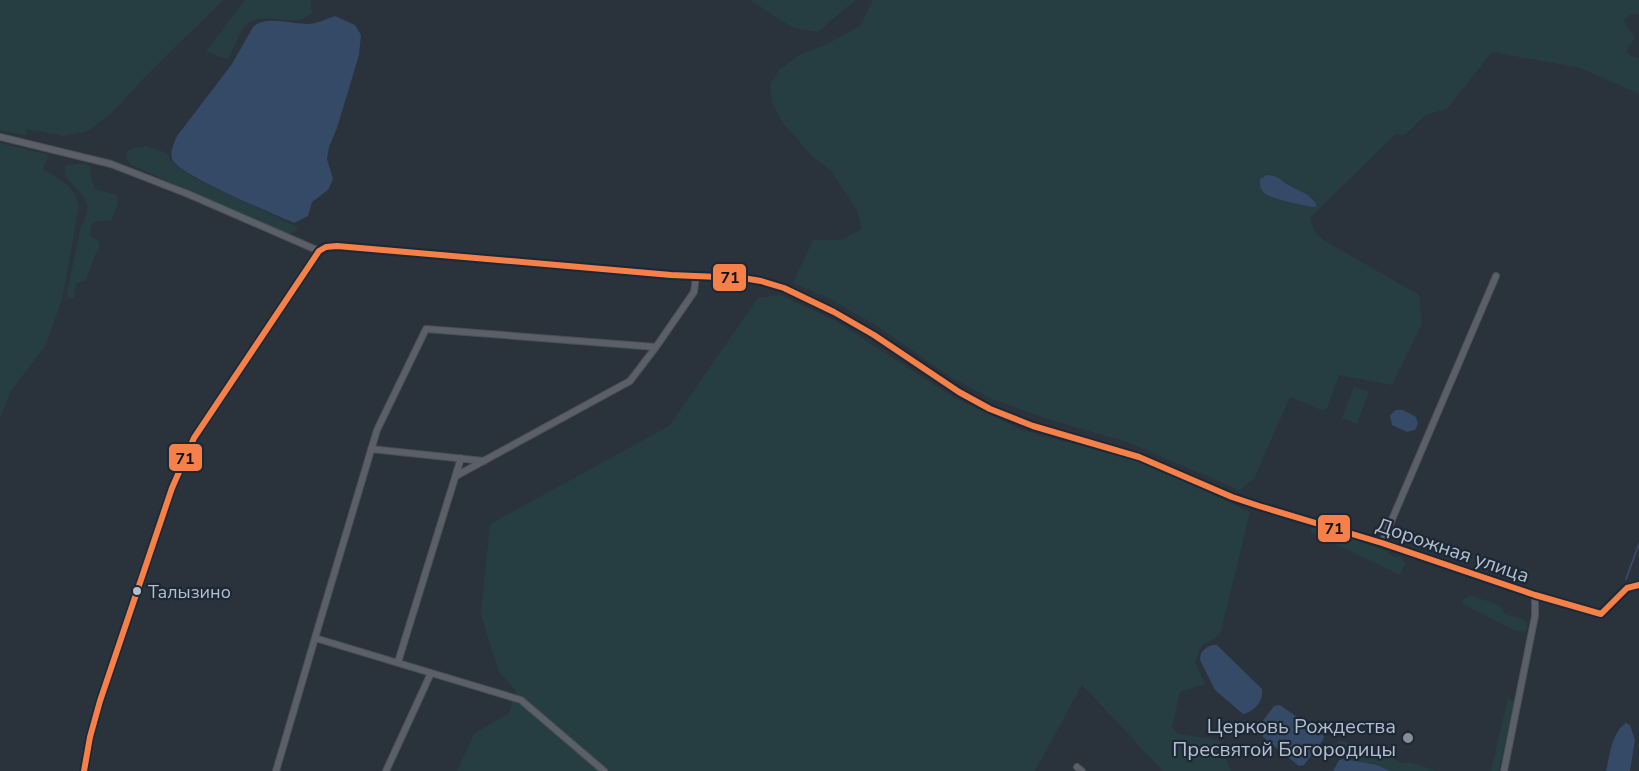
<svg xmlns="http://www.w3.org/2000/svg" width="1639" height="771" font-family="'Nunito Sans',sans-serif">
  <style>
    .green { fill: #263e42; fill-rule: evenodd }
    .water { fill: #354a66 }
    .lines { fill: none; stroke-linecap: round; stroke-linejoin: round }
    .stream { stroke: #354a66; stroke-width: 2 }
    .street-casing { stroke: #494e55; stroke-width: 8 }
    .secondary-casing { stroke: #494e55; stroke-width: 10 }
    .street { stroke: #5b6068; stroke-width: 6 }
    .secondary { stroke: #5e646d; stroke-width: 8 }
    .bus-1-casing { stroke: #1c2836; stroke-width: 10 }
    .bus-1 { stroke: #f78048; stroke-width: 6 }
    .bus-dot { fill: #b4becc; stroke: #1c2836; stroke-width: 2 }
    .poi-dot { fill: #848d99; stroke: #1c2836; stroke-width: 2 }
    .labels { text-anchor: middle; stroke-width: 4.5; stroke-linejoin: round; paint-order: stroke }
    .bus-label { font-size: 18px; fill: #b4becc; stroke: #1c2836; text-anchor: start }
    .street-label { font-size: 20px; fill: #b4becc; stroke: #1c2836 }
    .poi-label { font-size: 20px; fill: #b4becc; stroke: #1c2836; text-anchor: end }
    .line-badge { stroke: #1c2836; stroke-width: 2 }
    .pale-badge-label { font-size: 16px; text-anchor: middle; font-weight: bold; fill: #111 }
  </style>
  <rect width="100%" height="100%" fill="#2a323b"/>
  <!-- green -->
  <path class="green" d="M0,0H223L143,79L112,113L88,131L64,136L26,129L27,135H23L0,130Z
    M245,0H311L312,12C297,31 266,10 248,23C241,28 232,51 228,60L206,51Z
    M750,0H855L818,32L793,28Z
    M873,0H1639V14L1629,15L1624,20C1626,28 1632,31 1635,39L1630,44L1627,52L1633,57L1639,58V94L1580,68L1492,52L1447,109L1425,115L1405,135L1396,134L1310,218L1314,230L1322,239L1419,295L1422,324L1392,385L1339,375L1327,408L1323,411L1290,397L1254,479L1239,490L1127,442L1050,420L994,400L952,378L877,326L830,299L793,283L813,240H841L862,229L857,211L831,171L813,157L782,122L772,103L770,84L779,70L799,55L825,45L860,26ZM1281,179L1293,188L1314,198L1312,207L1270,196Z
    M0,143L49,155L43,169C59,179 74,185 79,205L63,296L46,345L11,391L0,418Z
    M146,146L167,153L172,162L194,178L296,226L298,229L295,232L289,234L131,165L126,158L128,151L134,148Z
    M84,163L90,166L91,178L95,189L117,195L118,203L111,221H96L92,224L90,235L99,242V249L95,255L86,280L76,284L74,299L67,298V292L81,226C104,191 57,187 66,165Z
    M780,295L834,320L953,397L1022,430L1145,463L1250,512L1220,635L1202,645L1195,662L1205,684L1180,692L1172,728L1179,734L1219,740L1231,771H1163L1082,685L1035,771H457L474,734L509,713L516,691L499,672L481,615L490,524L669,426L758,298Z
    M1354,386L1369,392L1357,424L1342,418Z
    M1319,527L1384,550L1394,557H1401L1405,563L1400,575L1310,532L1311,528Z
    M1469,596C1473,596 1498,604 1500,606C1506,610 1500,610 1506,614C1513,618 1520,615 1527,623V630L1524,632L1516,631L1463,604V600Z
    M1508,697L1514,702L1499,771H1491Z
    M1339,740L1391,756L1400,763H1412L1438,771H1390L1377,765L1349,760L1345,756L1334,754L1331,751Z"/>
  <!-- water -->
  <path class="water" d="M335,16L355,25L361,35L359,55L337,128L329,147L327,159L333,179L328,190L312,202L308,216L294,223C274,214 178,175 172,159C170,151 174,143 177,136L232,64L253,27C266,15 291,24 307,24C317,24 326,19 335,16Z
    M1267,175C1281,176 1282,183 1294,188C1304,193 1312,195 1317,206L1312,207C1302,205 1271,199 1264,193C1260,189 1260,184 1260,179Z
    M1396,410H1403L1416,417L1418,424L1415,430L1407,432L1392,425L1390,415Z
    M1212,645H1217L1262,689C1264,701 1254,712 1243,714L1215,690L1200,660C1200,651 1205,648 1212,645Z
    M1280,705L1324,736L1323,740L1304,765L1299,766L1263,737L1262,722L1274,706Z
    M1626,723L1630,725L1635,740L1630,771H1606C1610,755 1612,732 1626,723Z
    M1344,759L1377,765L1390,771H1333L1339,760Z"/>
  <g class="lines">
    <!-- stream -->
    <path class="stream" d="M1626,579L1639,544"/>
    <!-- street casing -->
    <g class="street-casing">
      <path id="street" d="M0,137L111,164L188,194L319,251L326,247L337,246L671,275L743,278L761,281L784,288L834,312L874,335L959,392L990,409L1033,426L1139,457L1232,497L1259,506L1382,543L1535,595L1601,614L1627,588L1639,585
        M656,347L694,292L696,276
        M371,449L484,461
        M1382,543L1496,276
        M315,638L377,430L426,329L656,347L630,381L456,476
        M398,662L461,458
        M1077,767L1082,771
        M276,771L315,638L521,700L604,771
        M386,771L431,673
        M1504,771L1535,616V595"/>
    </g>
    <!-- secondary casing -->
    <g class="secondary-casing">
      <path id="secondary" d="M84,771L90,737L100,701L172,488L194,438L319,251"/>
    </g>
    <!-- street -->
    <use href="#street" class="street"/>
    <!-- secondary -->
    <use href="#secondary" class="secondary"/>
    <!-- bus-1 casing -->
    <g class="bus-1-casing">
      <path id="bus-1" d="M84,771L90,737L100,701L172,488L194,438L319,251L326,247L337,246L671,275L743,278L761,281L784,288L834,312L874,335L959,392L990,409L1033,426L1139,457L1232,497L1259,506L1382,543L1535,595L1601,614L1627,588L1639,585"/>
    </g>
    <!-- bus-1 -->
    <use href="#bus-1" class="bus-1"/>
  </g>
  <!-- markers -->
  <circle class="bus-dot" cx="137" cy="591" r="5"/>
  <circle class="poi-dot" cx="1408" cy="738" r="6"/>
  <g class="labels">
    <!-- bus labels -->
    <g class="bus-label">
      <text x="148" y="598">Талызино</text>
    </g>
    <!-- street labels -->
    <g class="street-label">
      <text transform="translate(1453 550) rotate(19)" y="7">Дорожная улица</text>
    </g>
    <!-- poi labels -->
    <g class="poi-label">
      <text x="1396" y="733">Церковь Рождества<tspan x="1396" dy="23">Пресвятой Богородицы</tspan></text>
    </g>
  </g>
  <g class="line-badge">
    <rect x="712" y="263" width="35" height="29" rx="6" fill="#f78048"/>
    <rect x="168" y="443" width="35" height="29" rx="6" fill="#f78048"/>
    <rect x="1317" y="514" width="34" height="29" rx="6" fill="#f78048"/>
  </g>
  <g class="pale-badge-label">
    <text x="730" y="283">71</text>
    <text x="185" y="464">71</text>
    <text x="1334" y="534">71</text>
  </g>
</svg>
